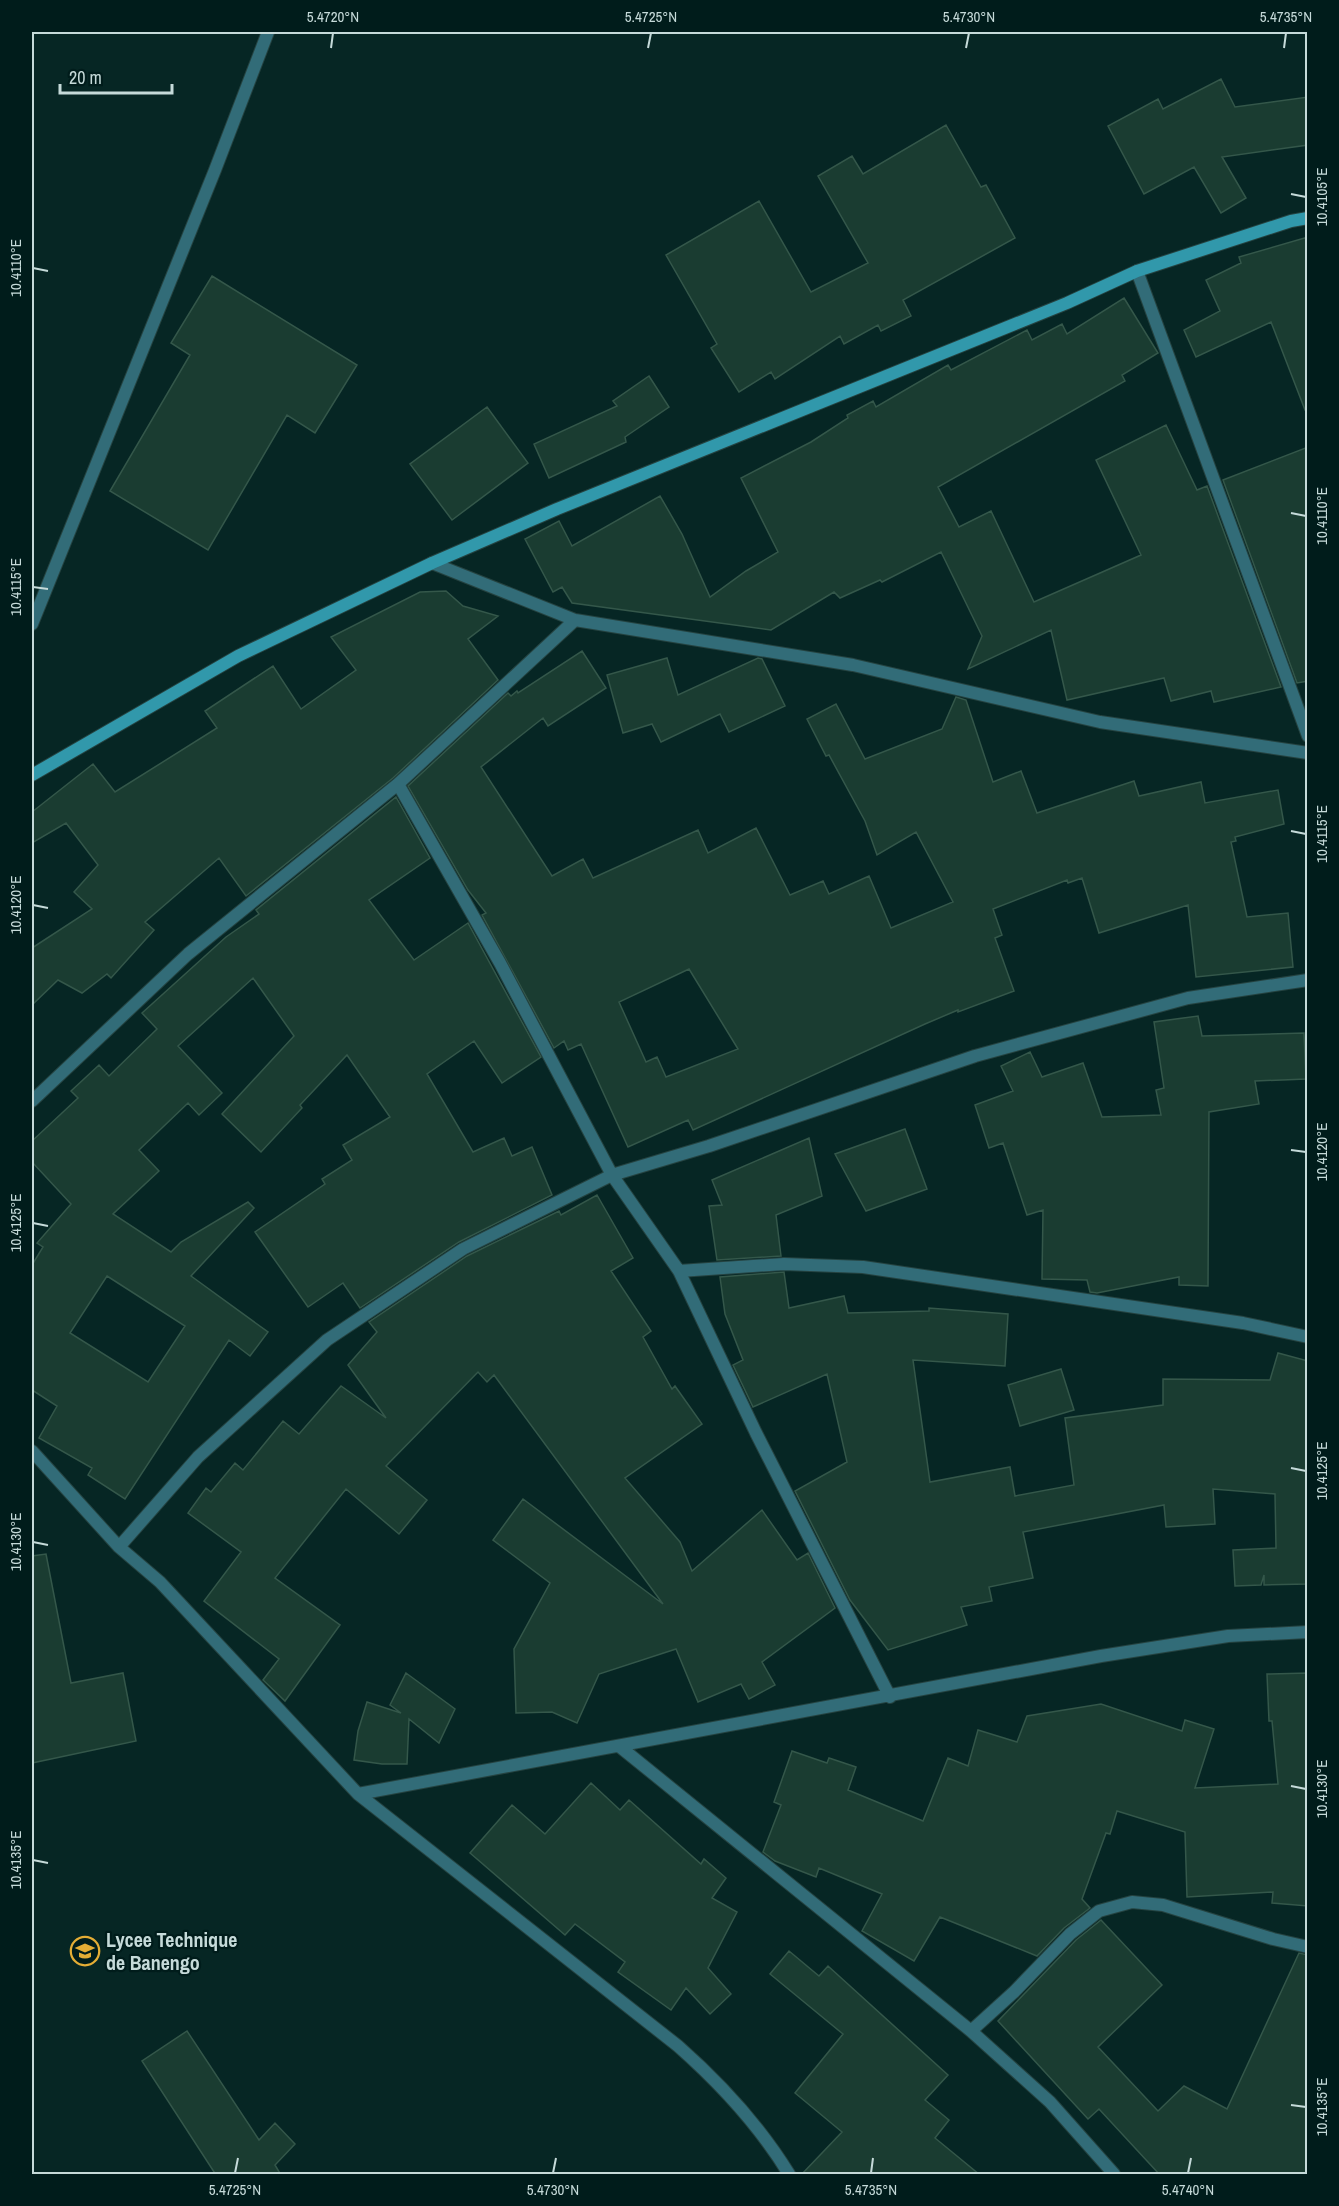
<svg xmlns="http://www.w3.org/2000/svg" width="1339" height="2206" font-family="'Archivo Narrow',sans-serif">
  <style>
    .building { fill: #1a3c31; stroke: #34574a; stroke-width: 1.5; fill-rule: evenodd }
    .lines { fill: none; stroke-linecap: round; stroke-linejoin: round }
    .street-casing { stroke: #254341; stroke-width: 14 }
    .secondary-casing { stroke: #254341; stroke-width: 14 }
    .street { stroke: #326c78; stroke-width: 12 }
    .secondary { stroke: #3198ab; stroke-width: 12 }
    .ticks { fill: none; stroke: #c5dad9; stroke-width: 2 }
    .labels { text-anchor: middle; stroke-width: 4.5; stroke-linejoin: round; paint-order: stroke }
    .poi-label { font-size: 20px; font-weight: bold; fill: #c5dad9; stroke: #001c1b; text-anchor: start }
    .neatline { fill: none; stroke: #c5dad9; stroke-width: 2 }
    .ticks-label { font-size: 15px; text-anchor: middle; fill: #c5dad9 }
  </style>
  <rect width="100%" height="100%" fill="#062624"/>
  <!-- building -->
  <path class="building" d="M1221,79L1235,107L1308,97V145L1222,157L1246,198L1221,213L1194,167L1144,194L1108,126L1158,99L1163,109Z
    M946,125L981,187L986,185L1015,238L903,300L911,316L881,331L878,325L844,344L840,336L775,379L771,372L739,392L711,348L717,344L666,255L759,201L811,292L868,263L818,176L852,156L863,174Z
    M1308,237V410H1305L1271,322L1196,357L1184,330L1220,311L1206,280L1241,263L1239,257Z
    M212,276L357,365L315,433L287,415L208,550L110,491L190,355L171,343Z
    M1124,298L1158,353L1122,375L1125,381L938,487L959,527L991,511L1034,602L1141,555L1096,460L1166,425L1197,490L1207,486L1281,687L1214,702L1211,691L1171,701L1164,678L1067,700L1051,630L968,669L982,636L941,552L882,582L880,580L840,598L834,592L771,630L572,603L562,587L553,592L525,539L559,521L572,546L660,496L682,534L710,597L746,571L778,552L741,478L811,442L848,418L847,415L873,401L876,407L948,365L951,370L1027,330L1032,340L1062,324L1067,334Z
    M649,376L669,407L625,437L626,442L549,478L534,444L617,406L613,401Z
    M487,407L528,463L452,520L410,464Z
    M1308,447V681L1297,683L1223,480Z
    M446,591L463,606L498,616L468,639L498,680L393,778L246,896L219,858L145,922L154,930L111,978L107,974L82,993L58,980L32,1005V948L92,909L74,892L98,865L66,823L32,843V812L93,764L115,792L217,728L205,711L273,666L301,709L356,670L331,637L420,592Z
    M582,651L606,688L548,726L543,718L481,767L552,876L583,859L593,878L698,830L708,853L756,828L790,895L823,881L829,894L869,876L891,928L953,902L916,832L877,855L865,821L829,755L826,756L807,719L836,704L865,759L942,729L956,697L966,700L993,782L1021,771L1037,813L1134,781L1139,796L1201,782L1205,803L1278,790L1284,824L1235,837L1236,841L1231,842L1247,917L1288,913L1293,967L1196,977L1188,905L1099,933L1082,878L1068,883L1067,880L993,909L1002,935L995,938L1014,991L958,1012V1010L925,1024L693,1130L688,1120L628,1147L581,1044L568,1050L564,1041L554,1048L482,915L486,913L468,890L408,786L508,693L511,696L517,691L518,693ZM689,969L738,1049L666,1077L657,1057L646,1062L619,1002Z
    M667,658L678,695L758,658L762,659L785,706L729,732L720,714L661,742L652,724L623,733L607,675Z
    M396,797L430,858L369,900L414,960L468,923L541,1057L502,1083L474,1041L427,1074L473,1152L504,1138L512,1156L532,1147L552,1195L459,1242L360,1308L343,1283L308,1307L255,1232L325,1184L322,1179L352,1160L343,1145L390,1117L347,1055L300,1105L302,1108L261,1152L222,1114L294,1036L253,978L178,1046L222,1093L199,1115L188,1103L139,1150L159,1171L113,1214L171,1252L181,1242L248,1202L254,1208L191,1276L268,1332L250,1356L229,1340L125,1499L88,1475L92,1468L39,1438L57,1406L32,1390V1265L43,1247L37,1243L71,1204L32,1162V1141L78,1098L71,1091L99,1065L109,1076L157,1029L142,1013L226,937L259,914L256,910ZM107,1276L185,1326L148,1382L70,1333Z
    M1198,1016L1202,1036L1304,1033L1306,1079L1255,1081L1259,1104L1209,1112L1208,1286L1179,1285V1277L1097,1293L1090,1292L1087,1280L1042,1279L1043,1210L1027,1215L1003,1143L989,1148L975,1105L1013,1091L1001,1066L1030,1052L1042,1077L1083,1063L1102,1117L1161,1115L1156,1090L1164,1088L1154,1022Z
    M905,1129L927,1189L866,1211L835,1154Z
    M809,1138L822,1196L776,1215L781,1256L717,1260L709,1206L722,1205L712,1180Z
    M597,1195L633,1258L611,1271L651,1331L643,1337L672,1389L675,1386L702,1424L625,1478L680,1542L692,1571L762,1510L797,1560L808,1553L835,1608L762,1662L775,1685L749,1699L741,1684L698,1702L676,1649L599,1674L577,1723L552,1712L516,1713L514,1649L550,1583L493,1540L523,1499L663,1604L494,1375L487,1382L478,1372L386,1466L427,1500L399,1534L346,1489L275,1578L340,1625L285,1701L263,1680L279,1659L204,1601L241,1552L188,1513L206,1488L211,1492L235,1463L243,1470L283,1421L299,1434L341,1386L386,1418L348,1365L377,1332L369,1322L467,1256L559,1211L561,1215Z
    M784,1272L789,1308L844,1296L848,1313L929,1311V1308L1008,1314L1005,1366L913,1360L930,1482L1010,1467L1015,1496L1074,1485L1065,1418L1163,1405V1379L1270,1380L1278,1353L1308,1361V1584L1264,1585V1575L1261,1585L1235,1586L1233,1550L1276,1548L1275,1494L1213,1489L1215,1524L1166,1527L1164,1505L1023,1532L1033,1578L989,1587L992,1601L961,1607L967,1625L888,1650L850,1600L795,1491L847,1462L827,1374L753,1407L733,1365L743,1360L725,1314L720,1277Z
    M1061,1369L1074,1410L1020,1426L1008,1385Z
    M46,1554L71,1683L123,1673L136,1741L32,1763V1556Z
    M406,1673L455,1709L439,1743L409,1719L407,1764H382L354,1760L358,1731L367,1702L401,1713L390,1705Z
    M1308,1673V1906L1272,1903L1273,1892L1187,1897L1185,1832L1117,1811L1110,1834L1106,1833L1082,1899L1090,1908L1064,1928L1037,1956L940,1917L914,1961L862,1931L882,1894L819,1868L816,1877L775,1861L763,1852L781,1805L774,1802L792,1751L827,1763L829,1758L856,1767L848,1790L923,1821L948,1758L968,1766L978,1730L1017,1742L1027,1716L1101,1704L1182,1731L1185,1720L1214,1729L1195,1788L1278,1784L1272,1721H1269L1267,1674Z
    M591,1783L620,1810L629,1800L701,1864L704,1859L726,1878L712,1898L737,1912L708,1968L731,1994L710,2014L686,1988L671,2010L618,1972L625,1962L575,1924L565,1935L470,1853L512,1805L545,1834Z
    M1101,1920L1162,1985L1098,2047L1158,2111L1184,2086L1227,2109L1299,1953L1308,1955V2175H1160L1099,2109L1088,2119L998,2021L1076,1940Z
    M789,1951L819,1976L828,1966L948,2075L925,2100L949,2120L935,2138L980,2175H801L842,2132L795,2093L843,2034L770,1974Z
    M187,2031L259,2140L275,2123L295,2144L275,2165L281,2175H216L142,2061Z"/>
  <g class="lines">
    <!-- street casing -->
    <g class="street-casing">
      <path id="street" d="M1137,271L1308,736
        M432,563L575,620L853,665L1100,722L1308,753
        M32,624L215,170L268,32
        M398,784L500,963L612,1175L679,1271L756,1433L890,1697
        M32,1101L188,954L398,784L575,620
        M679,1271L784,1264L863,1267L1243,1323L1308,1337
        M32,1451L119,1547L160,1582L358,1794L678,2046C721,2084 759,2125 789,2174
        M119,1547L198,1457L327,1340L463,1249L612,1175L709,1146L975,1056L1188,998L1308,980
        M619,1746L971,2031L1050,2102L1114,2174
        M358,1794L1101,1656L1228,1636L1308,1632
        M971,2031L1014,1992L1070,1934L1099,1911L1132,1902L1163,1905L1273,1939L1308,1947"/>
    </g>
    <!-- secondary casing -->
    <g class="secondary-casing">
      <path id="secondary" d="M32,775L238,656L432,563L557,509L1067,303L1137,271L1291,221L1308,218"/>
    </g>
    <!-- street -->
    <use href="#street" class="street"/>
    <!-- secondary -->
    <use href="#secondary" class="secondary"/>
  </g>
  <!-- ticks -->
  <path class="ticks" d="M331,48L333,33M648,48L651,33M966,48L969,33M1284,48L1286,33M1291,194L1306,197M33,268L48,271M1291,513L1306,516M33,587L48,589M1291,831L1306,834M33,905L48,908M1291,1150L1306,1152M33,1223L48,1226M1291,1468L1306,1471M33,1542L48,1545M1291,1786L1306,1789M33,1860L48,1863M1291,2105L1306,2107M235,2173L238,2158M553,2173L556,2158M871,2173L873,2158M1188,2173L1191,2158"/>
  <!-- icons -->
  <defs>
    <g id="school-ring" transform="scale(1.5)"><circle r="9.5" fill="#001c1b" stroke="#e4ad35" stroke-width="1.5"/><path d="M0-5L7-2L0 1L-7-2ZM-4 1L0 2.5L4 1V4Q0 6-4 4Z" fill="#e4ad35"/></g>
  </defs>
  <g fill-rule="evenodd">
    <use href="#school-ring" x="85" y="1951"/>
  </g>
  <g class="labels">
    <!-- poi labels -->
    <g class="poi-label">
      <text x="106" y="1947">Lycee Technique<tspan x="106" dy="23">de Banengo</tspan></text>
    </g>
  </g>
  <!-- border -->
  <rect width="1339" height="2206" fill="none" stroke="#001c1b" stroke-width="66"/>
  <!-- scale -->
  <path d="M60 84v9h112v-9" fill="none" stroke="#c5dad9" stroke-width="3"/>
  <text x="69" y="84" font-size="18" fill="#c5dad9" stroke="#001c1b" stroke-width="4.5" paint-order="stroke">20 m</text>
  <rect x="33" y="33" width="1273" height="2140" class="neatline"/>
  <g class="ticks-label">
    <text x="333" y="22">5.4720°N</text>
    <text x="651" y="22">5.4725°N</text>
    <text x="969" y="22">5.4730°N</text>
    <text x="1286" y="22">5.4735°N</text>
    <text transform="translate(1322 197) rotate(-90)" y="5">10.4105°E</text>
    <text transform="translate(16 268) rotate(-90)" y="5">10.4110°E</text>
    <text transform="translate(1322 516) rotate(-90)" y="5">10.4110°E</text>
    <text transform="translate(16 587) rotate(-90)" y="5">10.4115°E</text>
    <text transform="translate(1322 834) rotate(-90)" y="5">10.4115°E</text>
    <text transform="translate(16 905) rotate(-90)" y="5">10.4120°E</text>
    <text transform="translate(1322 1152) rotate(-90)" y="5">10.4120°E</text>
    <text transform="translate(16 1223) rotate(-90)" y="5">10.4125°E</text>
    <text transform="translate(1322 1471) rotate(-90)" y="5">10.4125°E</text>
    <text transform="translate(16 1542) rotate(-90)" y="5">10.4130°E</text>
    <text transform="translate(1322 1789) rotate(-90)" y="5">10.4130°E</text>
    <text transform="translate(16 1860) rotate(-90)" y="5">10.4135°E</text>
    <text transform="translate(1322 2107) rotate(-90)" y="5">10.4135°E</text>
    <text x="235" y="2195">5.4725°N</text>
    <text x="553" y="2195">5.4730°N</text>
    <text x="871" y="2195">5.4735°N</text>
    <text x="1188" y="2195">5.4740°N</text>
  </g>
</svg>
